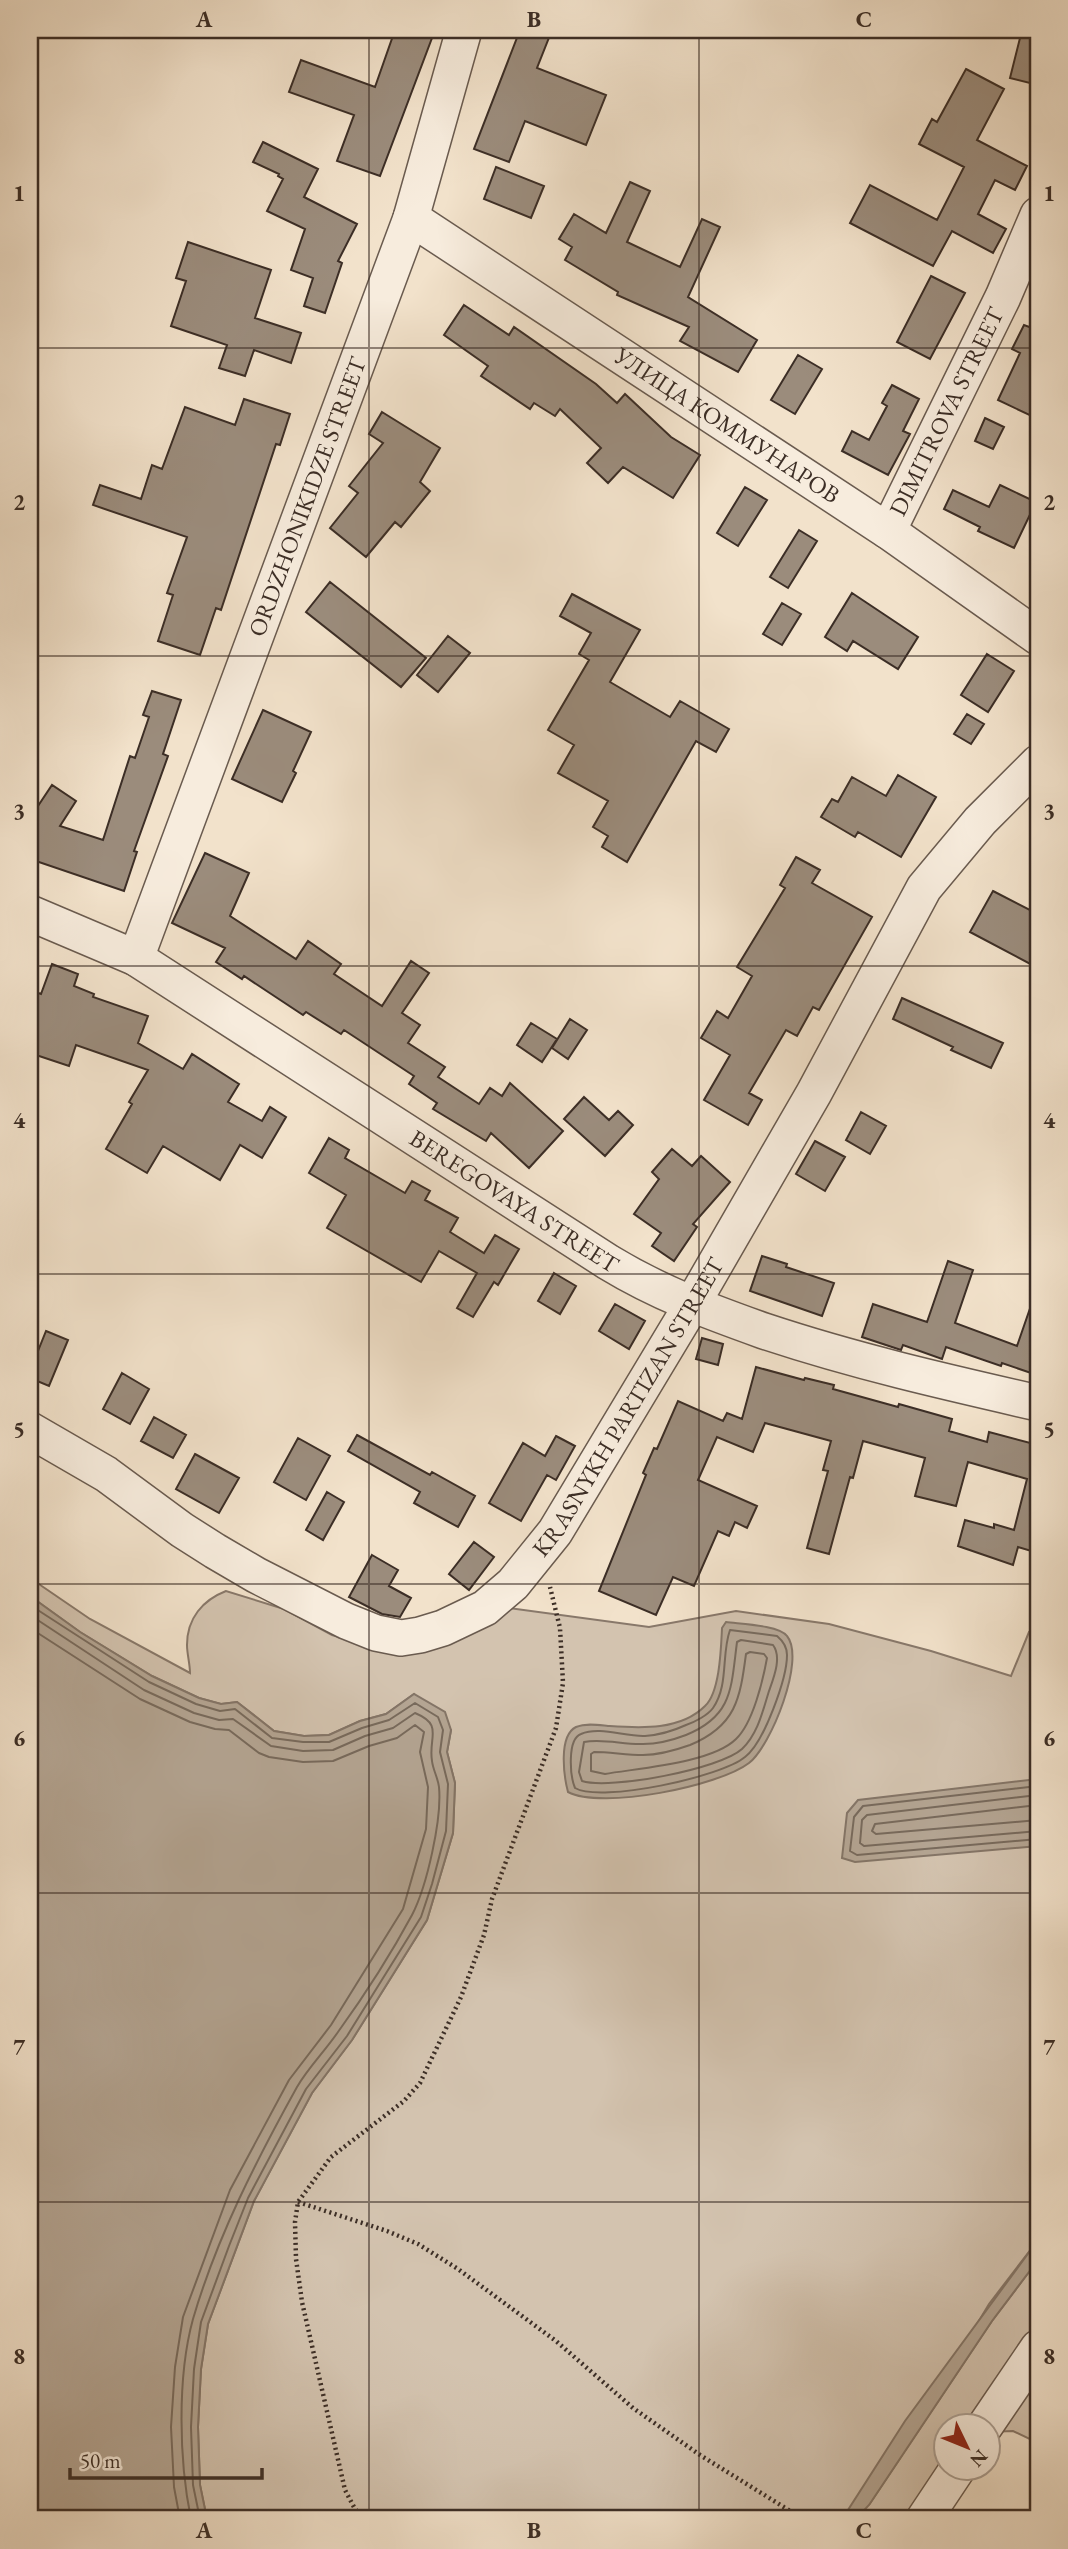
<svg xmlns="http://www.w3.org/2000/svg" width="1068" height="2549" font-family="'EB Garamond',serif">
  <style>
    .green { fill: #d3c3af; stroke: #88786a; stroke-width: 2 }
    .water { fill: #b4a593; stroke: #847567; stroke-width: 2 }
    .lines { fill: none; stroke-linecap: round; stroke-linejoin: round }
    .shore { stroke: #786a5c; stroke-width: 2 }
    .building { fill: #9b8c7c; stroke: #3c2e26; stroke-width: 2 }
    .minor-casing { stroke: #6a5b4f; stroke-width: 38 }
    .path { stroke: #3c2e26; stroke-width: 4.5; stroke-dasharray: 2 3.5; stroke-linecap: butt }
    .minor { stroke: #f7ecdd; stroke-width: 35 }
    .grid { fill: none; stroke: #3c2e26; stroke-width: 2; stroke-opacity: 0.55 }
    .labels { text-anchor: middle; stroke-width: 5; stroke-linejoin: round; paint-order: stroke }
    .street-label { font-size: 24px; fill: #3c2e26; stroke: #f7ecdd }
    .neatline { fill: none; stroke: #3c2e26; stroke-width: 2.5 }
    .grid-label { font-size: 23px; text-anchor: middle; font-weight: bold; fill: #3c2e26 }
  </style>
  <rect width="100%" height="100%" fill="#f2e2cb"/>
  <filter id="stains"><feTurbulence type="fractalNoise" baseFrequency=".00286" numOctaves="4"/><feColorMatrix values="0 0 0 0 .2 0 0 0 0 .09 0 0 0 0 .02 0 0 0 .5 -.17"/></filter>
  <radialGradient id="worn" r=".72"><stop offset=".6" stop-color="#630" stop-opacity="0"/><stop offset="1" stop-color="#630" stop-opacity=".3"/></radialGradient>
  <!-- green -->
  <path class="green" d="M30,1578L90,1619L190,1673C190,1664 187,1654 187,1645C187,1618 203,1600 226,1591L284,1609L332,1635L388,1651L509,1608L649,1627L736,1611L829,1624L931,1651L1011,1676L1029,1632L1038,1625V2240L989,2304L869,2505L992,2321L1038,2260V2443L1013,2431L988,2432V2426H946L945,2463L909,2519H207L200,2485L198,2427L201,2369L208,2324L254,2201L312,2093L352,2040L427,1920L453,1833L455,1783L447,1752L451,1730L414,1694L386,1714L360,1721L329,1735L304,1736L274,1731L237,1702L221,1704L199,1698L152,1676L80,1632L30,1596Z"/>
  <!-- water -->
  <path class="water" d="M30,1596L80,1632L152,1676L199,1698L221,1704L237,1702L274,1731L304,1736L329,1735L360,1721L386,1714L414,1694L445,1712L451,1730L447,1752L455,1783L453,1833L427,1920L352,2040L312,2093L254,2201L208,2324L201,2369L198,2427L200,2485L207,2519H30Z
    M726,1622C740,1624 779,1625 787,1636C806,1659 771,1746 749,1763C719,1786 602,1810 568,1792C564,1777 558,1736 576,1727C586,1723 598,1725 608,1726C640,1728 680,1731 705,1706C720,1692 721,1648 722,1628Z
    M1038,1779V1846L855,1862L842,1858L847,1813L858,1800Z
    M1038,2240V2260L992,2321L869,2505L857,2518L850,2519L848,2510L905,2421Z"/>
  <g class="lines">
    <!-- shore -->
    <path class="shore" d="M30,1605L149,1682L196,1704L220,1711L235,1709L272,1738L303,1742H329L362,1728L389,1720L415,1703L438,1717L443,1730L440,1752L448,1784L446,1831L432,1884L421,1917L347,2036L306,2089L248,2198L229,2246L201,2322L194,2369L191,2427L193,2485L200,2519
      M30,1615L144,1690L194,1713L219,1720L233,1719L271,1746L303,1751L333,1750L365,1736L393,1728L415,1713C444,1725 428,1737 432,1761C433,1770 438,1778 439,1787C442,1819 427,1886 412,1915C391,1954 364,1996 338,2032C325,2051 308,2068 297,2087C256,2161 217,2237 193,2319C177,2377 179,2461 191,2519
      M30,1628L140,1699L190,1722L215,1729L229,1730L259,1753L269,1757L303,1762L333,1761L369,1746L397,1738L415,1725L424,1732L420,1752L428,1787L426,1829L403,1909L331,2025L289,2080L230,2190L183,2317L175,2367L171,2427L174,2487L180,2519
      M730,1630L777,1636C783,1641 787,1647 787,1655C787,1678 764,1743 745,1757C721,1777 601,1803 575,1788C570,1776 567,1739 581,1734C600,1726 625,1737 645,1736C659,1735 673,1731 686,1725C695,1722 708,1715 713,1708C729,1685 721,1655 730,1630Z
      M741,1640L773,1645C782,1657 774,1677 769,1691C763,1710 758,1734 742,1749C720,1769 610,1790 582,1781L579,1772L584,1742C603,1738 624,1745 643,1744C657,1744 673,1740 686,1735C733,1716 731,1688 737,1642Z
      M750,1652L764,1654L767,1658C763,1680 753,1723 736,1739C712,1763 639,1768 605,1774L591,1771V1754L594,1752C610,1752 626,1755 643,1755C658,1755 676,1750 690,1745C736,1726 740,1699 746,1654Z
      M1038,1786L863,1806L854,1817L850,1851L857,1855L1038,1839
      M1038,1795L867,1815L862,1820L860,1843L864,1846L1038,1831
      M1038,1805L875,1824L872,1831L876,1834L1038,1820"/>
  </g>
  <!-- building -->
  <path class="building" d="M395,30H435L380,176L337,161L354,115L289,92L301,60L375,87Z
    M520,30H552L537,68L606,95L586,145L525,121L509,162L474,149Z
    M1022,30H1038V85L1010,78Z
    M966,69L1004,89L977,140L1027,166L1015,190L995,180L978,214L1006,229L993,253L952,231L933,266L850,223L870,185L937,220L964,167L919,144L932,119L937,122Z
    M263,142L318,169L304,197L357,224L338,261L342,263L325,313L304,306L313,278L291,270L305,229L267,211L283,179L278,176L279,174L253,162Z
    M496,167L544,186L531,218L484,199Z
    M630,182L650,191L627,242L680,267L702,219L720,227L688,297L757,340L738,372L680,341L689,327L617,295L618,292L565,260L572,247L559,239L574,214L606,233Z
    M188,242L271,270L255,318L301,333L291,363L254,350L245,376L219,368L227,345L171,326L186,281L176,278Z
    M931,276L965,293L930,359L897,342Z
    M464,305L509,335L514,327L596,384L617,403L625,394L671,437L700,455L673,498L623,467L608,483L587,463L601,448L560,409L555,416L534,403L530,409L481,376L488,366L444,335Z
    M1038,315V419L998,400L1020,353L1012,349L1024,325L1032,328Z
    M798,355L822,369L795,414L771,400Z
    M892,385L919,399L903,431L910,434L888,475L842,451L852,431L869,440L887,406L882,403Z
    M244,399L290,414L280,445L276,444L221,610L216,608L200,655L158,641L173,595L167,593L187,537L93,505L100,485L141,499L152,465L162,469L185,407L235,425Z
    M382,412L440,448L420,482L430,491L401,527L395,522L366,557L330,528L358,493L349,486L383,443L369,434Z
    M985,418L1004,427L993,449L975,441Z
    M1000,485L1036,502L1014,548L978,531L980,527L944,509L953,490L989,507Z
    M745,487L767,500L738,546L717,533Z
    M799,530L817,541L788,588L770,577Z
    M330,582L426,658L401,687L306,612Z
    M852,593L918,637L898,669L853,641L847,651L825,637Z
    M572,594L640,630L610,682L670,717L680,701L729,729L716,752L696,741L627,862L602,847L608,836L593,827L608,801L558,773L574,745L548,730L589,660L579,654L591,633L560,616Z
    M782,603L801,614L782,645L763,634Z
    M448,636L470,653L438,692L417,675Z
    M987,654L1014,671L988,712L961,695Z
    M152,691L181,700L163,754L168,756L134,851L137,852L124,891L30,859V818L52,785L76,801L60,826L103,840L130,756L135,758L149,717L143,715Z
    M263,710L311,732L293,771L296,773L282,802L232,779Z
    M967,714L984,724L971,744L954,734Z
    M898,775L936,797L901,857L858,832L855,837L821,817L832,799L838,802L852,777L886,796Z
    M205,853L249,873L230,916L296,959L308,941L341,964L334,974L382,1006L411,961L429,973L402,1013L420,1025L408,1043L445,1067L438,1077L479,1104L490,1088L502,1096L510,1083L563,1131L529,1168L491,1133L486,1141L433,1109L437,1103L409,1084L414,1076L344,1030L341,1034L306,1012L303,1015L244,976L242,979L216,962L225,948L172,923Z
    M796,857L820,870L812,883L872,917L819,1010L813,1007L797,1036L786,1030L749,1093L762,1100L748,1125L704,1100L730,1055L701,1038L717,1011L728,1018L752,976L737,967L785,888L780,885Z
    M993,891L1038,914V968L970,932Z
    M52,964L78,974L74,986L94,994L93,997L148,1016L138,1043L183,1069L192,1054L239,1084L228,1102L262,1121L270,1107L286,1117L262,1158L240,1145L220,1180L163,1146L147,1173L106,1149L132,1104L129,1102L148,1070L76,1045L69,1066L30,1053V990L41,994Z
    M902,998L1003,1043L991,1068L951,1050L953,1047L893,1019Z
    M570,1019L587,1030L568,1059L552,1048Z
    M531,1023L557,1039L542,1062L517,1045Z
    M584,1097L609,1120L618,1111L633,1125L605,1156L564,1119Z
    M861,1112L886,1126L870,1154L846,1140Z
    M329,1138L349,1150L345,1158L405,1193L412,1181L430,1191L425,1200L458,1218L450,1232L484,1253L495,1235L519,1249L498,1285L494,1282L473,1317L457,1308L477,1273L439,1251L421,1282L327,1228L346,1195L309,1173Z
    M815,1141L845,1157L825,1191L796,1174Z
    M672,1149L692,1166L701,1156L730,1182L693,1224L697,1227L674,1261L652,1246L661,1233L634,1214L659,1179L652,1172Z
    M762,1256L787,1264L786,1267L834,1283L822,1316L750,1291Z
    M948,1261L973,1270L955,1323L1017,1346L1035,1294L1038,1295V1351L1031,1373L1002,1363L1001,1366L946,1347L942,1359L903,1345L901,1350L862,1337L873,1304L927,1322Z
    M554,1273L576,1286L560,1314L538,1301Z
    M615,1304L645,1321L629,1349L599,1331Z
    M46,1331L68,1340L49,1386L30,1378V1371Z
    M702,1338L723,1344L718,1365L696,1359Z
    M756,1367L804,1380L805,1378L834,1385L833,1389L898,1407L899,1404L952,1419L949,1431L987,1442L989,1432L1038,1445V1553L1018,1547L1013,1565L958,1546L965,1520L994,1528V1524L1014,1530L1027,1479L968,1462L956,1506L915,1496L925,1458L863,1441L853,1478L850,1477L829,1554L807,1548L828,1471L823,1470L831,1441L765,1423L753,1452L717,1437L698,1480L757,1506L747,1528L735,1522L729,1536L718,1531L694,1586L673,1577L656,1615L599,1591L646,1475L643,1473L654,1448L657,1449L678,1401L723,1421L727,1413L742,1419Z
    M122,1373L149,1389L130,1424L103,1409Z
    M154,1417L186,1435L173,1458L141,1441Z
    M357,1435L430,1475L432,1472L475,1496L458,1527L414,1503L420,1492L348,1451Z
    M556,1436L575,1446L556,1480L547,1475L521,1521L489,1503L523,1443L545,1456Z
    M298,1438L330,1456L306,1500L274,1482Z
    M195,1454L239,1478L219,1513L176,1489Z
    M327,1492L344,1502L323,1540L306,1530Z
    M474,1542L494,1557L469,1590L449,1574Z
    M372,1555L398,1570L389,1586L411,1598L400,1617L382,1614L349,1597Z"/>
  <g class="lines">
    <!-- minor casing -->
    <g class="minor-casing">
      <g id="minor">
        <path id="s1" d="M411,218L888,531L1038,637"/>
        <path id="s2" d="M888,531L1003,297L1038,215"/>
        <path id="s3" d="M30,913L136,958L608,1262C659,1293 708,1311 764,1331C854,1361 946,1382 1038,1403"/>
        <path id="s4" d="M136,958L411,218L464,30"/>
        <path id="s5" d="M30,1430L106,1474L182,1530L215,1551L256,1575L346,1621L376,1633L401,1638L420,1635L443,1628L485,1608L513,1584L555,1532L691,1306L814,1093L924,888L980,821L1038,763"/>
        <path d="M985,2426L1038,2348"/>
        <path d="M924,2519L958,2468"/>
      </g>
    </g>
    <!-- path -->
    <path class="path" d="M298,2202L387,2231L418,2244L458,2269L556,2341L633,2408L700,2455L803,2519
      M365,2519L355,2509L345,2490L302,2302L296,2259L295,2222L298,2202L331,2157L404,2101L420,2083L461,1997L484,1935L492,1899L556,1728L563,1683L560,1628L550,1587"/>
    <!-- minor -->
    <use href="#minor" class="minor"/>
  </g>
  <!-- grid -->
  <path class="grid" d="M369,30V2519M699,30V2519M30,348H1038M30,656H1038M30,966H1038M30,1274H1038M30,1584H1038M30,1893H1038M30,2202H1038"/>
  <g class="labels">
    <!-- street labels -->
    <g class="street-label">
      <text dy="8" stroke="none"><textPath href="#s2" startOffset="133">DIMITROVA STREET</textPath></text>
      <text dy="8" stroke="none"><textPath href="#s1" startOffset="378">УЛИЦА КОММУНАРОВ</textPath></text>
      <text dy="8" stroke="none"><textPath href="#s4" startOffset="492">ORDZHONIKIDZE STREET</textPath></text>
      <text dy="8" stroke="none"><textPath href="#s3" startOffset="565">BEREGOVAYA STREET</textPath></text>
      <text dy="8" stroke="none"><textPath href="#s5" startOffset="766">KRASNYKH PARTIZAN STREET</textPath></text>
    </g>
  </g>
  <!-- margin -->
  <rect width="1068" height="2549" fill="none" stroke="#f2e2cb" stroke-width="77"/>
  <!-- north arrow -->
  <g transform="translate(967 2447) rotate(133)"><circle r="33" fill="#f7ecdd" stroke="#aca094" stroke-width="2"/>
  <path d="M0-5L12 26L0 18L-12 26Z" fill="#8f2418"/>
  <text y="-10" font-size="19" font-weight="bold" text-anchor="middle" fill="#3c2e26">N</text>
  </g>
  <!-- scale -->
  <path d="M70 2468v10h192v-10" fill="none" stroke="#3c2e26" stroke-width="3.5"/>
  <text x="80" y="2468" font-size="21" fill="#3c2e26" stroke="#f7ecdd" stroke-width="5" paint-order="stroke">50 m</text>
  <rect x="38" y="38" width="992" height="2472" class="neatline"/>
  <g class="grid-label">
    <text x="204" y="27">A</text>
    <text x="534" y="27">B</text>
    <text x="864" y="27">C</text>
    <text x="19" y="201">1</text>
    <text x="1049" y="201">1</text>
    <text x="19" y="510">2</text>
    <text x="1049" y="510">2</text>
    <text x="19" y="819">3</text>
    <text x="1049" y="819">3</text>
    <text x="19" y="1128">4</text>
    <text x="1049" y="1128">4</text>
    <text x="19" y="1437">5</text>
    <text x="1049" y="1437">5</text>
    <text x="19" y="1746">6</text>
    <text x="1049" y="1746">6</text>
    <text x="19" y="2055">7</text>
    <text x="1049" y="2055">7</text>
    <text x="19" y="2364">8</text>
    <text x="1049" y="2364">8</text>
    <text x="204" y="2538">A</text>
    <text x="534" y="2538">B</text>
    <text x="864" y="2538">C</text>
  </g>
  <rect width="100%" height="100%" filter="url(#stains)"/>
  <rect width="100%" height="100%" fill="url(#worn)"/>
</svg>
